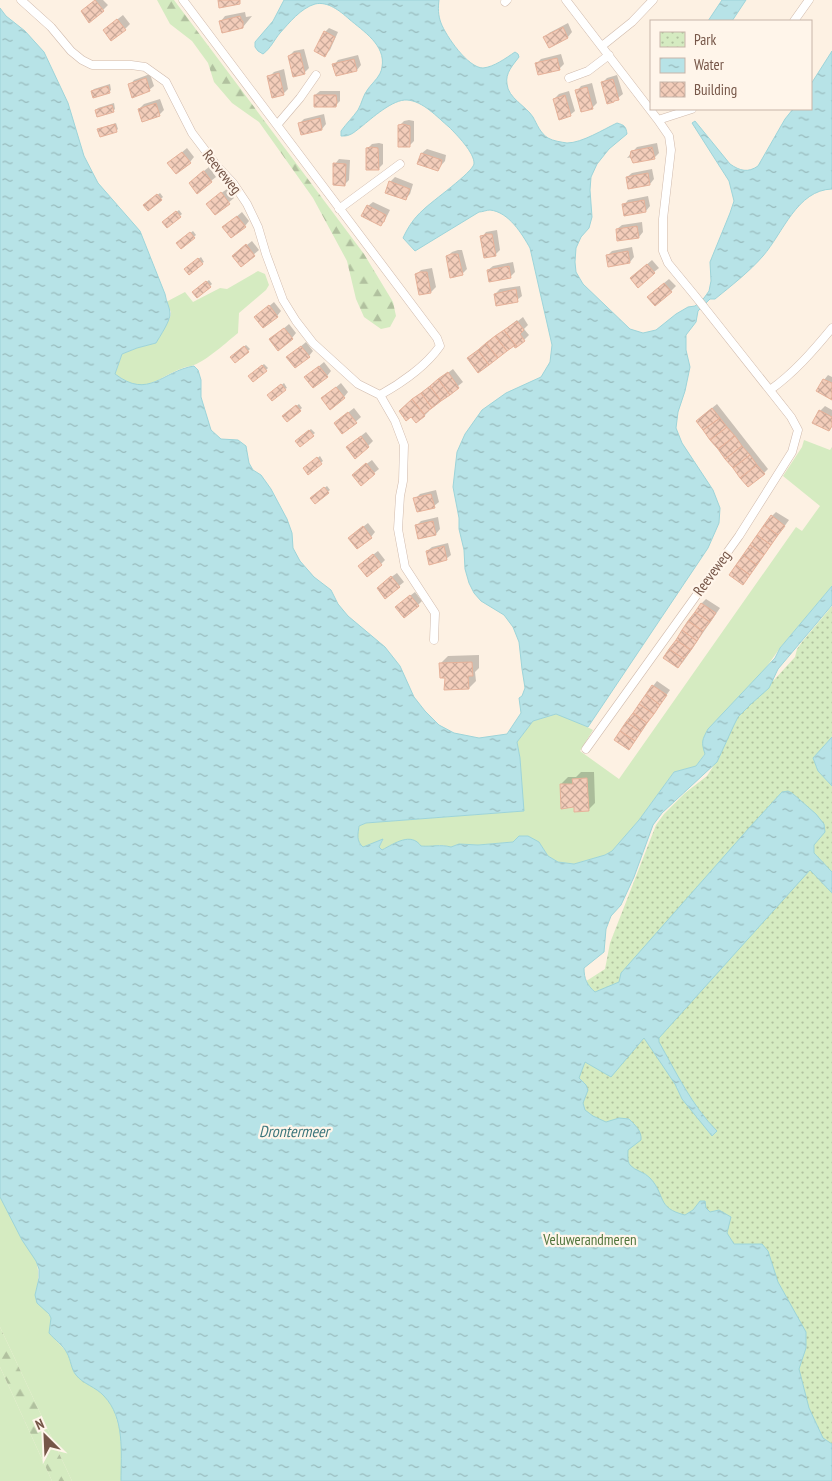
<svg xmlns="http://www.w3.org/2000/svg" width="832" height="1481" font-family="'PT Sans Narrow',sans-serif">
  <style>
    .grass { fill: #d5ebc1 }
    .forest { fill: url(#forest-firs) }
    .park { fill: url(#park-dots) }
    .water { fill: url(#water-ripples); stroke: #9dd4d9 }
    .shadow { fill: #0003 }
    .building { fill: url(#building-cross-hatch); stroke: #e6b29a }
    .lines { fill: none; stroke-linecap: round; stroke-linejoin: round }
    .lane-casing { stroke: #d0baac; stroke-width: 9 }
    .lane { stroke: #fff; stroke-width: 8 }
    .labels { text-anchor: middle; stroke-width: 4.5; stroke-linejoin: round; paint-order: stroke }
    .street-label { font-size: 15px; fill: #765648; stroke: #fff5ea }
    .park-label { font-size: 15px; fill: #52763d; stroke: #fff5ea }
    .water-label { font-size: 16px; font-style: italic; fill: #3c767c; stroke: #fff5ea }
  </style>
  <defs>
    <pattern id="forest-firs" width="22" height="20" patternUnits="userSpaceOnUse" patternTransform="scale(1.25)"><rect width="22" height="20" fill="#d5ebc1"/><path d="M5 1l3.5 6h-7zM16 11l3.5 6h-7z" fill="#b1c19f"/></pattern>
    <pattern id="park-dots" width="8" height="8" patternUnits="userSpaceOnUse" patternTransform="scale(1.25)"><rect width="8" height="8" fill="#d5ebc1"/><path d="M2 2h.1M6 6h.1" fill="none" stroke="#b1c19f" stroke-width="1.8" stroke-linecap="round"/></pattern>
    <pattern id="water-ripples" width="26" height="14" patternUnits="userSpaceOnUse" patternTransform="scale(1.25)"><rect width="26" height="14" fill="#b7e3e7"/><path d="M2 4q2-2 4 0t4 0M15 11q2-2 4 0t4 0" fill="none" stroke="#99bbbd"/></pattern>
    <pattern id="building-cross-hatch" width="8" height="8" patternUnits="userSpaceOnUse" patternTransform="scale(1.25)"><rect width="8" height="8" fill="#f3cdba"/><path d="M0 0l8 8M0 8l8-8" fill="none" stroke="#c9a999"/></pattern>
  </defs>
  <rect width="100%" height="100%" fill="#fdf1e3"/>
  <!-- grass -->
  <path class="grass" d="M258,271L265,274L269,285L266,290L239,313L238,333C227,342 207,360 194,365C191,367 186,366 183,368C155,378 146,397 115,374L122,354L137,348L156,343L170,318L171,312L166,302L185,292L193,302L220,288L227,289Z
    M804,440L830,450L832,447V586L780,648L696,766L674,772L639,820L612,851L605,855L574,864L558,862L548,856L539,842L519,836L513,842L478,845L459,844L451,847L441,845L430,847L393,844L382,850L379,847L383,840L378,841L363,848C356,841 358,834 359,826L366,823L523,811L520,758L517,742L533,721L556,714L570,718L593,730L580,751L619,779L796,527L802,531L820,506L783,476L802,447Z
    M0,1197L36,1261C40,1274 38,1283 35,1295L51,1318L49,1333L65,1350L92,1387L103,1394L113,1407L121,1435V1481H72L0,1327Z
    M0,1367L52,1481H0Z"/>
  <!-- forest -->
  <path class="forest" d="M157,0H174L364,254L393,302L396,316L390,327L381,329L364,317L356,299L347,261L313,198L259,122L232,103L214,82L208,63L192,41L170,24Z
    M0,1327L72,1481H52L0,1367Z"/>
  <!-- park -->
  <path class="park" d="M0,66L104,372L190,792L563,996L605,969L610,943L656,825L664,814L685,793L707,776L714,765L717,751L729,724L759,693L775,679L795,657L797,649L802,642L832,606V1481H121V1435L113,1408L103,1394L81,1381L75,1374L66,1350L49,1333L51,1319L49,1314L37,1304L35,1296L39,1279V1269L36,1261L22,1240L0,1197Z"/>
  <!-- water -->
  <path class="water" d="M284,0H439C438,8 438,15 441,23C446,36 468,68 483,68C494,67 506,58 515,52L518,54L519,57C513,65 505,73 507,84C508,98 526,106 533,117C537,124 540,133 548,138C553,141 561,142 567,143C582,143 604,129 617,123C624,125 626,126 627,134L609,149L597,164L591,177L590,190L592,217L589,228L581,237L576,248L575,262L576,272L583,284L630,329L643,333L656,330L676,314L688,307L695,306L704,298L709,291L711,281L710,262L730,213L734,201L729,181L692,123L695,121L730,164C740,171 748,173 758,166L785,119L793,109H811V84L832,51V189C797,190 783,233 763,256C749,272 731,286 715,299H710L698,311L696,322L686,335V350L690,367L685,391L678,412L676,428L682,443L713,490L720,508L719,523L708,548L588,727L556,714L533,721L517,742L520,758L524,811L366,823L359,826C358,834 356,841 363,847L383,839L379,847L382,850C395,843 411,832 421,846C432,847 440,844 451,847L459,844L478,845L513,842L519,836H528L539,842L548,856L558,862L574,864L605,855L612,851L639,820L674,772L696,766L705,754C701,742 702,740 708,729L775,658L780,648L832,586V605L778,669L769,688L751,704L738,717L734,725L717,762L662,813L653,825L634,877L621,905L611,916L606,929L604,952L584,968C584,979 587,985 595,992L619,982L621,973L749,828L782,792L788,791L792,793L816,814L824,824L825,832L814,845V853L832,872V893L810,870L659,1038V1042C676,1072 692,1106 717,1131L712,1136L682,1099L675,1084L644,1038L611,1077L585,1062L579,1078L586,1085L588,1090L583,1103L585,1110L593,1116L606,1122L619,1118L629,1119C635,1125 642,1131 641,1140L628,1150C628,1155 627,1161 630,1165C635,1171 645,1172 650,1178C666,1195 656,1208 685,1215L693,1210L700,1201H705L706,1208L710,1212L719,1210L731,1217L727,1233L734,1244H762L768,1251L778,1282L806,1332V1348L799,1369L809,1408L823,1438L832,1444V1481H121C121,1452 125,1418 104,1396C96,1387 83,1384 76,1375C71,1369 71,1360 67,1353C63,1345 55,1340 49,1333L51,1318L49,1314L37,1303L35,1295L39,1278V1269L36,1261L22,1240L0,1197V8L6,16L25,31L44,52L68,103L84,156L98,183L140,231L165,294C166,301 170,308 170,313C171,320 160,336 156,343L137,348L122,354L115,374C149,400 162,371 194,366L198,370L201,380V397L211,430L221,439L238,440L246,446L249,463L253,470L261,475L271,489L287,519L292,533L293,548L300,561L314,577L331,590L338,604L348,616L385,647L400,666L414,697L425,711L439,725L454,733L479,738L507,734L521,713L519,698L522,696L525,688L522,669L519,642L513,627L504,615L481,601L474,593L469,583L465,569L464,550L459,529V518L453,487L457,452L465,434L482,410L506,393L541,377L550,362L552,345L530,248C522,234 509,212 490,210C487,210 482,212 479,212L415,251L403,238C408,227 414,218 423,210C432,201 472,173 474,164C475,153 456,134 449,127C437,117 423,101 407,100C393,99 372,118 361,127C358,129 353,134 349,135C347,136 344,136 341,136V131C346,124 353,117 358,110C362,103 363,95 368,89C373,82 381,76 382,67C386,45 363,31 349,19C340,11 328,1 315,4C301,8 289,23 280,33C274,40 271,48 263,54L258,51L255,47V42L273,21Z
    M722,0H746L732,21H708Z
    M832,737V786L818,771L813,758Z"/>
  <!-- shadow -->
  <path class="shadow" d="M96,0H103L108,5L103,10L87,7Z
    M245,12L246,17L252,16L243,27L221,21L225,16Z
    M123,15L130,24L125,29L109,26Z
    M568,23L572,32L568,37L549,46L545,38L549,33Z
    M329,28L338,32L330,50L325,55V32Z
    M304,49L309,68L304,73L289,56L294,51Z
    M561,54L564,64L559,69L536,64L541,59Z
    M358,55L361,65L357,70L334,65L338,60Z
    M284,69L288,89L283,94L269,77L274,72Z
    M150,74L154,86L149,90L130,85L134,80Z
    M617,75L623,94L614,101L602,83L607,78Z
    M592,83L597,103L592,108L577,91L581,86Z
    M110,84L111,90L109,92L92,91L94,89Z
    M320,91H340V101L335,106L315,95Z
    M569,91L575,111L570,115L554,99L559,94Z
    M160,99L164,110L159,115L139,109L144,104Z
    M114,103L115,109L113,111L96,110L98,108Z
    M324,114L326,124L322,129L300,123L304,119Z
    M409,120L414,121V141L409,146L399,126L404,121Z
    M116,123L118,129L116,131L99,130L101,128Z
    M379,143L383,144V164L378,169L367,149L372,144Z
    M657,143L659,153L654,158L633,157L627,158L637,147Z
    M187,148L194,157L190,162L174,159Z
    M427,149L446,155L445,161L437,170L419,163L422,153Z
    M339,159L350,160L349,180L344,185L335,164Z
    M209,167L216,177L211,181L195,178Z
    M652,169L654,179L650,184L627,177L632,173Z
    M395,177L413,184L410,194L405,199L390,182Z
    M227,189L234,198L216,213L213,199Z
    M160,193L163,197L149,209L147,203Z
    M648,196L650,206L646,211L624,205L628,200Z
    M373,202L390,210L385,220L381,225L368,206Z
    M179,210L182,214L167,226L166,220Z
    M242,212L249,221L245,226L229,223Z
    M642,222L643,232L639,237L617,229L622,225Z
    M497,230L500,250L496,254L482,237L486,232Z
    M193,231L196,235L181,248L180,241Z
    M252,241L259,250L241,265L238,252Z
    M632,247L634,257L630,262L608,255L612,251Z
    M458,250H462L467,269L462,274L447,257L452,252Z
    M201,257L204,262L202,263L188,267Z
    M652,260L659,268L654,272L636,274Z
    M513,262L515,272L510,277L488,270L493,266Z
    M432,268L436,287L431,292L420,294L417,274L421,270Z
    M669,279L676,286L671,291L653,292Z
    M209,280L212,284L198,297L196,290Z
    M520,286L522,296L517,300L495,294L500,289Z
    M274,302L281,311L277,316L261,313Z
    M523,317L528,325L524,329L529,335L524,340L514,345L468,358L517,320L518,321Z
    M289,324L296,333L292,338L276,335Z
    M306,342L313,351L309,356L293,353Z
    M246,345L250,349L248,351L233,355Z
    M324,362L331,371L327,376L311,373Z
    M264,364L268,368L266,370L251,374Z
    M453,369L463,382L428,410L429,411L424,416L409,402Z
    M828,375L832,377V398L824,380Z
    M284,383L287,388L285,389L271,394Z
    M341,383L348,392L344,397L328,394Z
    M299,404L302,408L287,420L286,414Z
    M717,404L768,469L764,473L702,416Z
    M825,406L832,410V426L829,430L820,411Z
    M354,408L361,417L343,433L340,419Z
    M311,429L315,433L300,445L298,439Z
    M366,432L373,441L368,446L352,443Z
    M320,456L323,461L308,473L307,467Z
    M372,460L379,469L374,473L358,470Z
    M327,486L330,490L316,502L314,496Z
    M436,490L439,502L434,506L415,499L420,494Z
    M776,512L789,520L743,583L772,516Z
    M438,517L440,529L436,534L416,526L421,521Z
    M368,523L375,532L371,537L355,533Z
    M448,543L451,555L446,559L427,551L432,547Z
    M378,551L385,560L381,564L365,561Z
    M397,573L404,582L399,586L383,583Z
    M415,592L422,601L418,605L402,602Z
    M706,599L720,608L683,662L678,667L665,658L702,603Z
    M479,655V668L475,672L476,681L469,688L446,676L440,664L448,656Z
    M657,681L670,690L636,738L653,686Z
    M581,772H594L595,803L588,810L575,805L561,784L568,777H576Z"/>
  <!-- building -->
  <path class="building" d="M95,0L104,11L89,23L81,11Z
    M218,0H240V4L219,8Z
    M240,16L242,21H243V28L222,33L219,21Z
    M117,19L126,30L111,41L103,30Z
    M563,27L568,38L549,48L543,37Z
    M324,31L335,37L325,57L314,51Z
    M295,53H300L305,74L293,77L288,56Z
    M557,58L560,70L538,75L535,63Z
    M354,59L357,71L336,76L332,64Z
    M279,73L284,95L272,98L267,76Z
    M146,78L150,91L132,98L128,84Z
    M613,79L619,100L614,101V102L607,104L601,82Z
    M108,86L110,93L93,98L91,91Z
    M587,87L593,109L581,112L575,90Z
    M314,95H336L337,102L336,107H314Z
    M565,95L571,116L559,120L553,99Z
    M156,103L160,116L142,122L138,109Z
    M112,105L114,112L97,117L95,110Z
    M320,118L322,130L301,135L298,123Z
    M115,124L117,132L100,137L97,129Z
    M403,124L410,126V147H398V125Z
    M371,147L378,148L379,170H366V148Z
    M652,147L655,159L633,163L630,156L631,151Z
    M182,152L191,163L176,174L167,163Z
    M421,153L442,160L441,165L438,171L417,164Z
    M333,163L346,164L345,186L333,185Z
    M203,171H204L212,182L197,194L189,183Z
    M648,173L650,185L628,189L626,177Z
    M389,181L410,189L406,200L385,193Z
    M221,192L230,204L215,215L206,204Z
    M157,194L162,200L148,211L143,205Z
    M644,200L646,212L624,216L622,204Z
    M367,205L386,215L384,222H383L381,226L361,216Z
    M176,211L181,217L167,228L162,222Z
    M237,216L246,227L231,238L222,227Z
    M637,226L639,238L617,241L616,229Z
    M190,232L195,238L181,249L176,243Z
    M485,234H492L496,256L484,258L480,236L485,235Z
    M246,244L255,256L241,267L232,256Z
    M628,251L630,263L608,267L606,255Z
    M451,254H458L463,275L450,278L446,256Z
    M198,258L203,264L189,275L184,269Z
    M647,264L655,273L638,288L630,278Z
    M509,266L511,278L489,282L487,270Z
    M420,272H427L431,293L419,295L415,274Z
    M206,281L211,287L197,298L192,292Z
    M664,283L672,292L655,306L647,297Z
    M516,289L518,302L496,306L494,294Z
    M269,305L278,317L263,328L254,317Z
    M517,321L524,330L520,334L525,341L517,347L504,330Z
    M284,328L293,339L278,351L269,339Z
    M504,330L517,347L515,348L514,346L507,351L495,336Z
    M495,336L507,351L498,358L486,343Z
    M486,343L498,358L489,365L478,350Z
    M244,346L249,352L235,363L230,357Z
    M301,346L310,357L295,368L286,357Z
    M478,350L489,365L478,373L467,358Z
    M262,365L267,371L253,382L248,376Z
    M319,366L328,377L313,388L304,377Z
    M448,372L459,388L450,395L438,379Z
    M438,379L450,395L441,401L430,386Z
    M823,379L832,383V400L816,391Z
    M281,384L286,390L272,401L267,395Z
    M430,386L441,401L432,408L421,393Z
    M336,387L345,398L330,410L321,398Z
    M421,393L432,408L424,414L412,399Z
    M412,399L425,416L416,423L411,417L406,421L399,411Z
    M296,405L301,411L287,422L282,416Z
    M712,408L720,418L703,430L696,421Z
    M819,410L832,417V426L829,431L812,423Z
    M348,412L357,423L342,434L334,423Z
    M720,418L727,427L710,440L703,430Z
    M727,427L735,436L718,449L710,440Z
    M309,430L314,436L300,447L295,441Z
    M361,436L369,447L355,459L346,447Z
    M735,436L742,446L725,459L718,449Z
    M742,446L750,455L733,468L725,459Z
    M750,455L757,465L740,478L733,468Z
    M317,457L322,464L308,475L303,468Z
    M366,463L375,474L361,486L352,475Z
    M757,465L765,474L748,487L740,478Z
    M324,487L329,493L315,504L310,498Z
    M431,494L435,508L417,512L413,498Z
    M771,515L785,526L778,535L764,525Z
    M433,521L436,535L418,539L415,525Z
    M764,525L778,535L771,545L757,535Z
    M363,526L372,538L357,549L348,538Z
    M757,535L771,545L764,555L750,545Z
    M750,545L764,555L757,565L743,555Z
    M444,546L447,560L429,565L426,551Z
    M373,554L382,565L367,577L358,566Z
    M743,555L757,565L750,575L736,565Z
    M736,565L750,575L743,585L729,575Z
    M391,576L400,587L385,599L377,588Z
    M410,595L419,606L404,618L395,607Z
    M701,603L716,613L710,622L695,612Z
    M695,612L710,622L703,631L688,621Z
    M688,621L703,631L697,641L682,630Z
    M682,630L697,641L691,650L676,640Z
    M676,640L691,650L684,659L669,649Z
    M669,649L684,659L678,668L663,658Z
    M472,662L473,676H468L469,689L444,690L445,678H440L439,663Z
    M652,685L667,695L660,705L646,694Z
    M646,694L660,705L654,714L639,704Z
    M639,704L654,714L647,723L633,713Z
    M633,713L647,723L641,732L626,722Z
    M626,722L641,732L635,741L620,731Z
    M620,731L635,741L629,750L614,740Z
    M587,778L589,811L574,812V807L561,809L560,784H573L572,779Z"/>
  <g class="lines">
    <!-- lane casing -->
    <g class="lane-casing">
      <path id="lane" d="M21,0L51,27L71,51L82,60L92,65H131L145,67L166,82L192,133L217,166L233,183L247,204L258,227L266,254L283,300L296,321L313,343L358,384L380,395L395,421L404,445L403,481L400,496L398,529L405,567L435,613L434,640
        M183,0L437,338L440,346C426,366 400,384 380,395
        M566,0L658,120L669,136L671,150L663,219V251L668,263L696,297L791,417L798,430L792,452L739,536L586,749
        M505,2L507,0
        M794,21L809,0
        M602,46L632,22L653,0
        M569,78L588,71L609,55
        M658,120L692,109
        M277,125L300,98L316,75
        M339,209L400,164
        M770,390C794,373 813,351 832,328"/>
    </g>
    <!-- lane -->
    <use href="#lane" class="lane"/>
  </g>
  <g class="labels">
    <!-- street labels -->
    <g class="street-label">
      <text transform="translate(222 172) rotate(51)" y="5">Reeveweg</text>
      <text transform="translate(712 573) rotate(-54)" y="5">Reeveweg</text>
    </g>
    <!-- park labels -->
    <g class="park-label">
      <text x="590" y="1245">Veluwerandmeren</text>
    </g>
    <!-- water labels -->
    <g class="water-label">
      <text x="294" y="1137">Drontermeer</text>
    </g>
  </g>
  <!-- legend -->
  <rect x="650" y="20" width="162" height="90" fill="#fff5ea" stroke="#c8b5a9"/>
  <rect x="660" y="32" width="25" height="15" fill="url(#park-dots)" stroke="#c8b5a9"/>
  <text x="694" y="45" font-size="15" fill="#765648">Park</text>
  <rect x="660" y="58" width="25" height="15" fill="url(#water-ripples)" stroke="#c8b5a9"/>
  <text x="694" y="70" font-size="15" fill="#765648">Water</text>
  <rect x="660" y="82" width="25" height="15" fill="url(#building-cross-hatch)" stroke="#c8b5a9"/>
  <text x="694" y="95" font-size="15" fill="#765648">Building</text>
  <!-- north arrow -->
  <g transform="translate(45 1436) rotate(336)" stroke="#fff5ea" stroke-width="4" paint-order="stroke">
  <path d="M0-4L9 19L0 12L-9 19Z" fill="#765648"/>
  <text y="-8" font-size="14" font-weight="bold" text-anchor="middle" fill="#765648">N</text>
  </g>
</svg>
